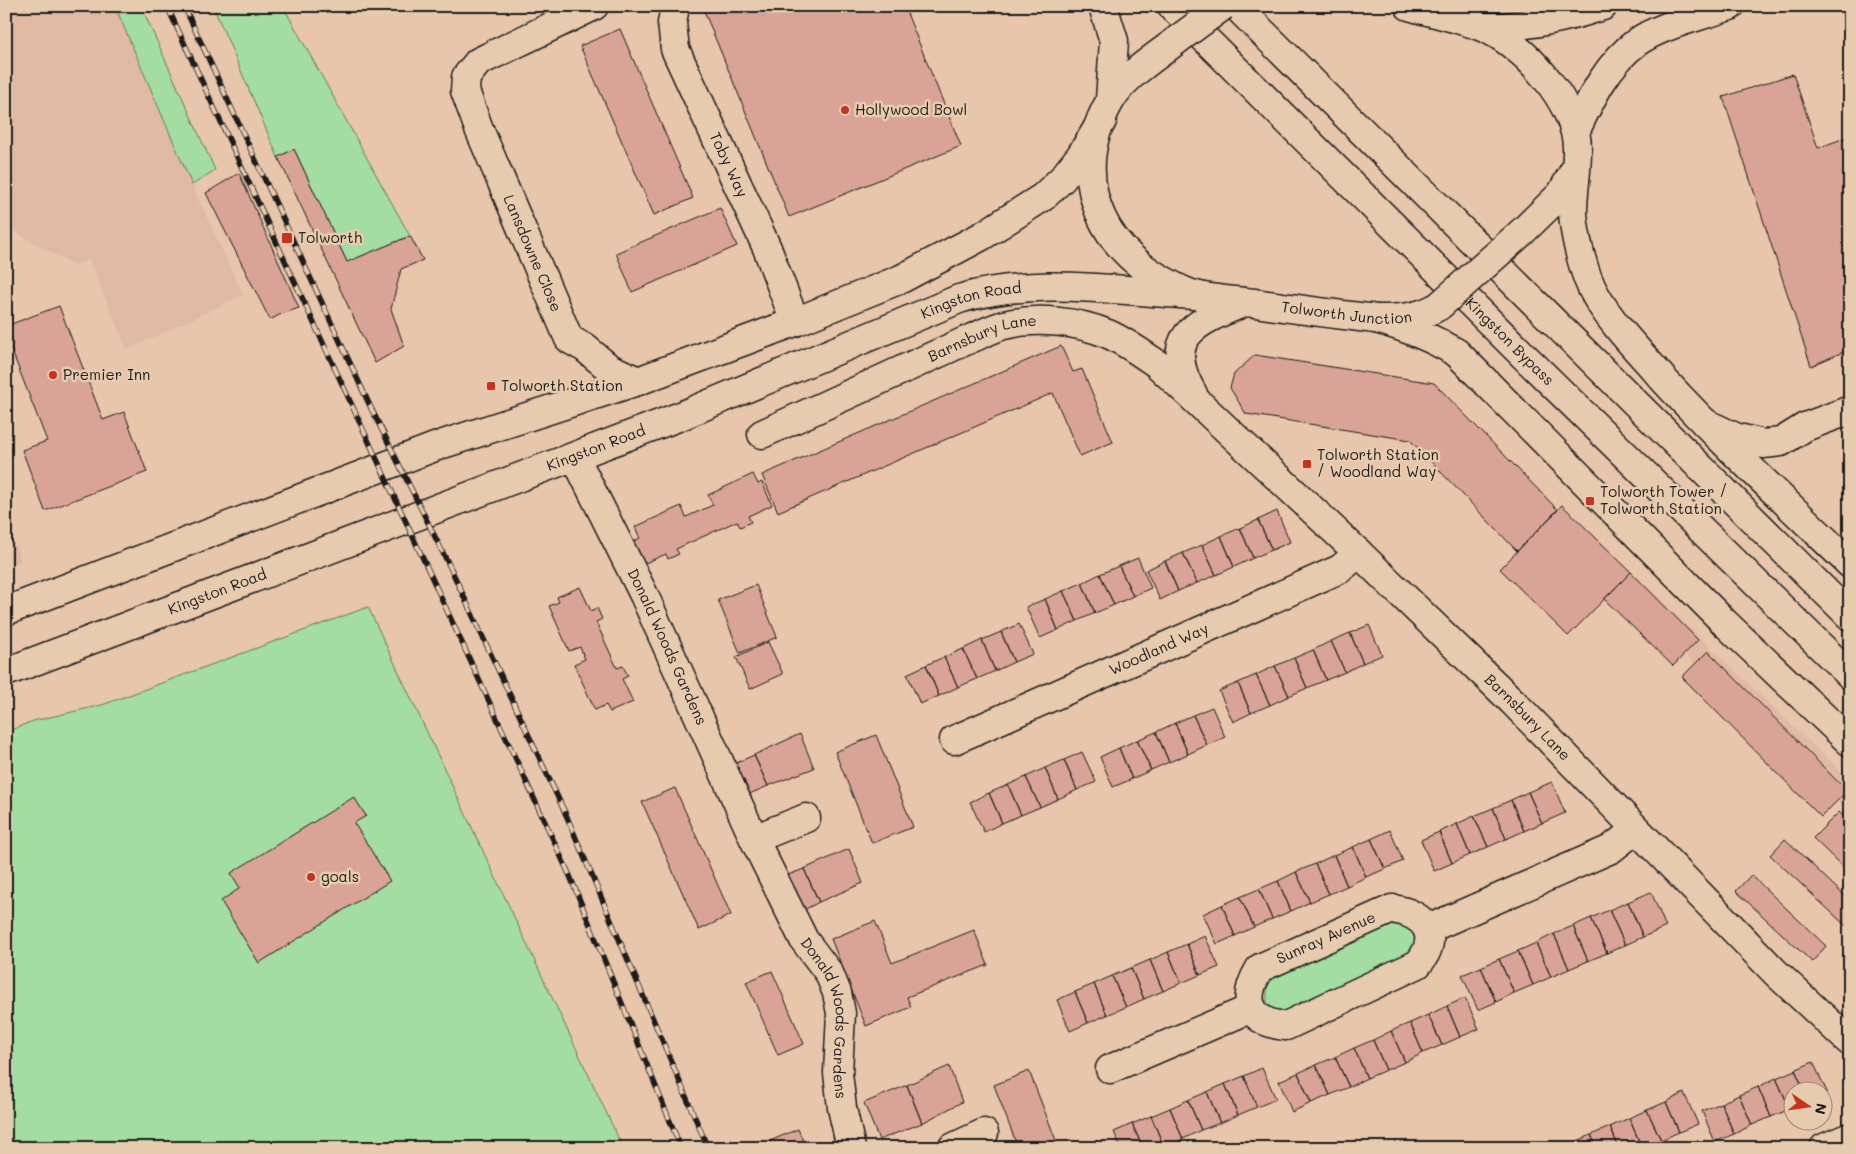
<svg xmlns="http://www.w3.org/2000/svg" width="1856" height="1154" font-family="Mali,sans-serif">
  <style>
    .built { fill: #dfb9a3 }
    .green { fill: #a3dda1; stroke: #607c5e }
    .building { fill: #d9a497; stroke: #1c1c1c }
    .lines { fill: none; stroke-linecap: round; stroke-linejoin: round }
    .minor-casing { stroke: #1c1c1c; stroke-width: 31 }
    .major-casing { stroke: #1c1c1c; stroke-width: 31 }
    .highway-casing { stroke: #1c1c1c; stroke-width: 31 }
    .minor { stroke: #e7cbae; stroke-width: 28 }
    .major { stroke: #e7cbae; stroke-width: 28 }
    .highway { stroke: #e7cbae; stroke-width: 28 }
    .rail-casing { stroke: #1c1c1c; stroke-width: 5.5 }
    .rail { stroke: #e7cbae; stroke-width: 4; stroke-dasharray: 11; stroke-linecap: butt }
    .highway-bridge-casing { stroke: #1c1c1c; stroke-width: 31; stroke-linecap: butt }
    .highway-bridge { stroke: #e7cbae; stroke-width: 28 }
    .poi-dot { fill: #c8321e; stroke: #e7cbae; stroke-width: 2 }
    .labels { text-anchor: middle; stroke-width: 5; stroke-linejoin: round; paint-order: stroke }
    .poi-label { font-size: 15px; fill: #1c1c1c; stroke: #e7cbae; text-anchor: start }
    .street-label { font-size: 15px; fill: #1c1c1c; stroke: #e7cbae }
  </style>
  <rect width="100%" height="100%" fill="#e7c6ac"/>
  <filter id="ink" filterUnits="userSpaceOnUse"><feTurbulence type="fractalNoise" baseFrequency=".02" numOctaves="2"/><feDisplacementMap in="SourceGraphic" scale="10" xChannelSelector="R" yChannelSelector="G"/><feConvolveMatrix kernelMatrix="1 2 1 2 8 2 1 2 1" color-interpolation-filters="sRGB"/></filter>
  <g filter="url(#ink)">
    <!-- built -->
    <path class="built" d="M6,6H141L192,185L243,295L127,350L89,259L74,266L6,226Z
      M6,522L21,561L6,566Z
      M1631,572L1850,780V796L1841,805L1616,588Z"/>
    <!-- green -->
    <path class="green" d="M115,6H141L215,170L192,185Z
      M213,6H283L410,236L347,262L294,149L278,157Z
      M368,607L623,1148H6V732L33,721L102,705Z
      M1393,922L1419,931L1408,960L1292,1016L1280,1013L1267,1003V988L1276,972Z"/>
    <!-- building -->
    <path class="building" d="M702,6H904L961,146L789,217Z
      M620,29L693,198L654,215L580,46Z
      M1793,74L1818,148L1850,136V349L1811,366L1723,97Z
      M294,149L347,262L410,236L423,260L401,269L391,309L404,346L375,363L278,157Z
      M239,173L299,308L281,314L270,320L206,193Z
      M720,208L737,246L632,292L616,253Z
      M59,306L103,420L124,412L147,472L45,511L22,450L47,441L6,336V326Z
      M1061,346L1073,372L1082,369L1113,442L1080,456L1053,393L778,512L762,475Z
      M1255,355L1434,383L1558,510L1517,551L1410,440L1246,414L1230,388L1234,374Z
      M753,474L758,484L762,482L772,505L748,516L751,522L740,527L737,521L676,549L679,554L668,559L666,554L643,564L632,542L640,538L635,527L681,506L686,517L713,505L708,495Z
      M1562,505L1631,572L1568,636L1500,569Z
      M1277,511L1290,542L1272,550L1258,520Z
      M1258,520L1272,550L1253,558L1240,528Z
      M1240,528L1253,558L1234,567L1221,536Z
      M1221,536L1234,567L1216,575L1202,545Z
      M1202,545L1216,575L1197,583L1183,553Z
      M1183,553L1197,583L1178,591L1165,561Z
      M1138,558L1151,588L1133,596L1119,566Z
      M1165,561L1178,591L1160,600L1146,570Z
      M1119,566L1133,596L1114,605L1100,574Z
      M1631,572L1698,640L1673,666L1604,599Z
      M1100,574L1114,605L1095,613L1082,583Z
      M1082,583L1095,613L1077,621L1063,591Z
      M756,585L777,637L740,653L718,600Z
      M580,587L591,611L597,608L602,619L596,622L617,668L623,666L628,676L622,679L633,702L610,712L606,705L595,710L574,664L585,659L580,647L569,651L549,606L559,602L557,597Z
      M1063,591L1077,621L1058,630L1045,599Z
      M1045,599L1058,630L1040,638L1026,607Z
      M1019,624L1033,654L1014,662L1001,632Z
      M1369,625L1382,655L1363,663L1350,633Z
      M1001,632L1014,662L995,671L982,640Z
      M1350,633L1363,663L1345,672L1331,641Z
      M982,640L995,671L977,679L963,649Z
      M1331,641L1345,672L1326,680L1313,650Z
      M768,642L783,674L750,689L736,657Z
      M963,649L977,679L958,687L944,657Z
      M1313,650L1326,680L1307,688L1294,658Z
      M1708,651L1847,791L1821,817L1682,677Z
      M944,657L958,687L939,696L926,665Z
      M1294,658L1307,688L1289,696L1275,666Z
      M926,665L939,696L920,704L907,674Z
      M1275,666L1289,696L1270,705L1256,675Z
      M1256,675L1270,705L1251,713L1238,683Z
      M1238,683L1251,713L1233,722L1219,691Z
      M1212,707L1225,737L1207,745L1193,715Z
      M1193,715L1207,745L1188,754L1175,723Z
      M1175,723L1188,754L1169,762L1156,732Z
      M1156,732L1169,762L1151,770L1137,740Z
      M800,734L814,768L768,786L754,755Z
      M876,735L913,827L872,843L835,752Z
      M1137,740L1151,770L1132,779L1119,748Z
      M1119,748L1132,779L1113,787L1100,757Z
      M1082,752L1096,782L1077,790L1064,760Z
      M754,755L768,786L747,795L734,764Z
      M1064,760L1077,790L1058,799L1045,768Z
      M1045,768L1058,799L1040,807L1026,777Z
      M1026,777L1040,807L1021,815L1008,785Z
      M1552,782L1565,813L1542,823L1528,792Z
      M1008,785L1021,815L1002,823L989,793Z
      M675,788L731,915L699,930L642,802Z
      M1528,792L1542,823L1524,831L1511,800Z
      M989,793L1002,823L984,832L970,802Z
      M354,797L366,816L354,823L390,881L259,963L221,901L240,888L231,873Z
      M1511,800L1524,831L1506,839L1493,808Z
      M1493,808L1506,839L1488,847L1474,816Z
      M1839,812L1850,823V874L1813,838Z
      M1474,816L1488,847L1470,855L1457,824Z
      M1457,824L1470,855L1452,863L1439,832Z
      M1390,830L1403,861L1385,869L1371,839Z
      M1439,832L1452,863L1434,871L1421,840Z
      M1371,839L1385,869L1366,877L1353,847Z
      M1785,839L1850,901V922L1846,926L1770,855Z
      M1353,847L1366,877L1347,886L1334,855Z
      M849,849L863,883L819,902L804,869Z
      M1334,855L1347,886L1329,894L1315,864Z
      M1315,864L1329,894L1310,902L1296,872Z
      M804,869L819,902L802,911L788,875Z
      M1296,872L1310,902L1291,911L1278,881Z
      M1751,875L1826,946L1812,962L1736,891Z
      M1278,881L1291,911L1272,919L1259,889Z
      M1259,889L1272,919L1254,927L1240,897Z
      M1651,892L1666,927L1643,937L1628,902Z
      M1240,897L1254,927L1235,936L1222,905Z
      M1628,902L1643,937L1625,945L1609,910Z
      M1222,905L1235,936L1217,944L1203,914Z
      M1609,910L1625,945L1607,953L1591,918Z
      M1591,918L1607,953L1588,961L1573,926Z
      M875,921L892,963L974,930L988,965L907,997L911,1007L866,1026L831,939Z
      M1573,926L1588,961L1569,969L1554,934Z
      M1554,934L1569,969L1551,977L1536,943Z
      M1205,936L1219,967L1200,975L1187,944Z
      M1536,943L1551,977L1533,985L1518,951Z
      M1187,944L1200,975L1181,983L1168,952Z
      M1518,951L1533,985L1514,993L1499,959Z
      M1168,952L1181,983L1163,991L1150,960Z
      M1499,959L1514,993L1496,1002L1481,967Z
      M1150,960L1163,991L1144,999L1131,968Z
      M1481,967L1496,1002L1478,1010L1462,975Z
      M1131,968L1144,999L1126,1007L1112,976Z
      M772,971L804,1044L778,1055L746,982Z
      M1112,976L1126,1007L1107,1015L1094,984Z
      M1094,984L1107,1015L1088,1023L1075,992Z
      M1075,992L1088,1023L1070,1031L1057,1000Z
      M1465,998L1479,1029L1460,1037L1447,1006Z
      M1447,1006L1460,1037L1442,1045L1428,1015Z
      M1428,1015L1442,1045L1423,1053L1410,1023Z
      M1410,1023L1423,1053L1405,1062L1391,1031Z
      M1391,1031L1405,1062L1386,1070L1373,1040Z
      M1373,1040L1386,1070L1367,1078L1354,1048Z
      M1354,1048L1367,1078L1349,1087L1335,1057Z
      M1335,1057L1349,1087L1330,1095L1316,1065Z
      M1813,1062L1827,1092L1824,1093V1092H1805L1795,1070Z
      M1316,1065L1330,1095L1311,1103L1298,1073Z
      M949,1066L962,1102L922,1123L907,1085Z
      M1262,1068L1276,1099L1257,1107L1244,1076Z
      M1795,1070L1805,1092H1794V1107L1790,1109L1776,1078Z
      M1029,1071L1059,1148H1018L994,1085Z
      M1298,1073L1311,1103L1292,1112L1279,1081Z
      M1244,1076L1257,1107L1238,1115L1225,1084Z
      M1776,1078L1790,1109L1771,1117L1758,1087Z
      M1225,1084L1238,1115L1220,1123L1207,1092Z
      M907,1085L922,1123L879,1140L864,1103Z
      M1758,1087L1771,1117L1752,1125L1739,1095Z
      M1207,1092L1220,1123L1201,1130L1188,1100Z
      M1684,1093L1698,1124L1679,1132L1666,1102Z
      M1739,1095L1752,1125L1734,1134L1721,1103Z
      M1188,1100L1201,1130L1183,1139L1170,1108Z
      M1666,1102L1679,1132L1661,1140L1647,1110Z
      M1721,1103L1734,1134L1715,1142L1702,1111Z
      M1170,1108L1183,1139L1164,1147L1151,1116Z
      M1647,1110L1661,1140L1642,1148L1629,1118Z
      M1151,1116L1164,1147L1161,1148H1143L1132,1124Z
      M1629,1118L1642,1148H1619L1610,1127Z
      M1132,1124L1143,1148H1121L1114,1132Z
      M1610,1127L1619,1148H1597L1591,1135Z
      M798,1129L806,1148H773L770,1141Z
      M1591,1135L1597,1148H1574L1573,1143Z"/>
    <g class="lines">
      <!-- minor casing -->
      <g class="minor-casing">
        <g id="minor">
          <path id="s1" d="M594,6L478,62L466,77L465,91L479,129L569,339L585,348L609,368L638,381"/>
          <path id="s2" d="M675,6L672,23L675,49L767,248L795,322"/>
          <path d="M1193,394C1159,335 1198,322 1245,302"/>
          <path d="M1705,423L1735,437L1763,444L1781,442L1805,427L1850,410"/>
          <path id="s3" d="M762,434L972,338C982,334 993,328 1004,325C1036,317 1078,321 1108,334C1126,342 1141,353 1157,364L1365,559L1513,702L1776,973L1850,1042"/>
          <path id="s4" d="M575,457L644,595L754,839L804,940L829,973L837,993L841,1013L838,1073L842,1108L851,1148"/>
          <path id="s5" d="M954,740L1340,569L1359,553"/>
          <path d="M754,839L806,818"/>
          <path d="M1392,909C1425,913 1442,936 1418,964L1286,1026C1247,1022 1241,999 1260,968Z"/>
          <path d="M1428,929L1611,849L1635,830"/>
          <path d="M1110,1069L1252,1008"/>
          <path d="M952,1148L984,1133"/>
          <path d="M1824,1148L1850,1137"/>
        </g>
      </g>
      <!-- major casing -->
      <g class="major-casing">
        <path id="major" d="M1483,27C1524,27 1564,19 1603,6
          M1576,130C1591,98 1608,63 1637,42C1661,25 1702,16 1730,6"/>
      </g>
      <!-- highway casing -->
      <g class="highway-casing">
        <g id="highway">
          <path d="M1103,6L1114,41L1110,100"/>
          <path id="s6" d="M1172,6L1527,359L1850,675"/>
          <path d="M1236,6L1850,616"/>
          <path d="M1409,6C1433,13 1459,18 1482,27C1524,43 1579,106 1577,151C1577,171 1573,192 1573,212C1574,235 1584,276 1596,296C1614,327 1640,352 1663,379C1722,443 1787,503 1850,564"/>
          <path id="s7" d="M1177,40C1155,58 1124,76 1110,101C1073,166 1091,232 1151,273C1164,281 1180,291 1195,295C1214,300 1236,301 1255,303C1295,309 1336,314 1376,319C1400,319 1419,318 1439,306"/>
          <path d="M1522,232L1561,194L1575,169"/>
          <path d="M1376,319C1405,327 1431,337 1457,353L1724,622L1850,742"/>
          <path d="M6,611L440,445L638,381L795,322L901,279L982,236L1043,197L1062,179L1081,155L1102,121"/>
          <path id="s8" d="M6,672L678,417L959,299C1035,276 1118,291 1195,295"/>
        </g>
      </g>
      <!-- minor -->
      <use href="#minor" class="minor"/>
      <!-- major -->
      <use href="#major" class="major"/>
      <!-- highway -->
      <use href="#highway" class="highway"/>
      <!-- rail casing -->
      <g class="rail-casing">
        <path id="rail" d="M167,6L570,876L681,1148
          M184,6L371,408L451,569L567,817L708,1148"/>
      </g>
      <!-- rail -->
      <use href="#rail" class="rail"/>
      <!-- highway-bridge casing -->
      <g class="highway-bridge-casing">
        <path id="highway-bridge" d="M1177,40L1223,6
          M1439,306L1522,232"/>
      </g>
      <!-- highway-bridge -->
      <use href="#highway-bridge" class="highway-bridge"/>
    </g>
  </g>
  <!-- markers -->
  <g class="poi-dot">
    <circle cx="845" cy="110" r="5"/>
    <rect x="281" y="232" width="12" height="12" rx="2.5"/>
    <circle cx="53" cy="375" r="5"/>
    <rect x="486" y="381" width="10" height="10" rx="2.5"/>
    <rect x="1302" y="459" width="10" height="10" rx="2.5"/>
    <rect x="1585" y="496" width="10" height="10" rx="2.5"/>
    <circle cx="311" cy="877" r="5"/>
  </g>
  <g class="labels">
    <!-- poi labels -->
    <g class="poi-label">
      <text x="855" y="115">Hollywood Bowl</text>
      <text x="298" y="243">Tolworth</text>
      <text x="63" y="380">Premier Inn</text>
      <text x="501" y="391">Tolworth Station</text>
      <text x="1317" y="460">Tolworth Station<tspan x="1317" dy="17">/ Woodland Way</tspan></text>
      <text x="1600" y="497">Tolworth Tower /<tspan x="1600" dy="17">Tolworth Station</tspan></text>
      <text x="321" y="882">goals</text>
    </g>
    <!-- street labels -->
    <g class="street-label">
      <text dy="5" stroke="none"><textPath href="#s2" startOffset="171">Toby Way</textPath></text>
      <text dy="5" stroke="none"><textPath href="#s1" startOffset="338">Lansdowne Close</textPath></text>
      <text dy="5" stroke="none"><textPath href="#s8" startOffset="1035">Kingston Road</textPath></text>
      <text dy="5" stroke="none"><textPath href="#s7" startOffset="490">Tolworth Junction</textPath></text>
      <text dy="5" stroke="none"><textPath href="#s3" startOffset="241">Barnsbury Lane</textPath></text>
      <text dy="5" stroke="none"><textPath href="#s6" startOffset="476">Kingston Bypass</textPath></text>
      <text dy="5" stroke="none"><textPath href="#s8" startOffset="631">Kingston Road</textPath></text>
      <text dy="5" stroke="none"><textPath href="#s8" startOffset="226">Kingston Road</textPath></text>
      <text dy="5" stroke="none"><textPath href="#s4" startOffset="211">Donald Woods Gardens</textPath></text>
      <text dy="5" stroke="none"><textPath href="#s5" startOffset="224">Woodland Way</textPath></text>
      <text dy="5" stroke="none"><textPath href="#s3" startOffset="941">Barnsbury Lane</textPath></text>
      <text transform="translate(1326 938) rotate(-24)" y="5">Sunray Avenue</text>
      <text dy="5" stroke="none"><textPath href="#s4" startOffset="619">Donald Woods Gardens</textPath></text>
    </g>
  </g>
  <!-- margin -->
  <rect width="1856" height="1154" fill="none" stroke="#e7cbae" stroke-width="25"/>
  <rect x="12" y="12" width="1831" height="1129" fill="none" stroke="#1c1c1c" stroke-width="2" filter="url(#ink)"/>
  <!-- north arrow -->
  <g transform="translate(1808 1106) rotate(103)"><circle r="24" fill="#e7cbae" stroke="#968574"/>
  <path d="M0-4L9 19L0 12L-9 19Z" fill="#c8321e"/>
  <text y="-8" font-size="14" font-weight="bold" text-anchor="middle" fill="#1c1c1c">N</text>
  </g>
</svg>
